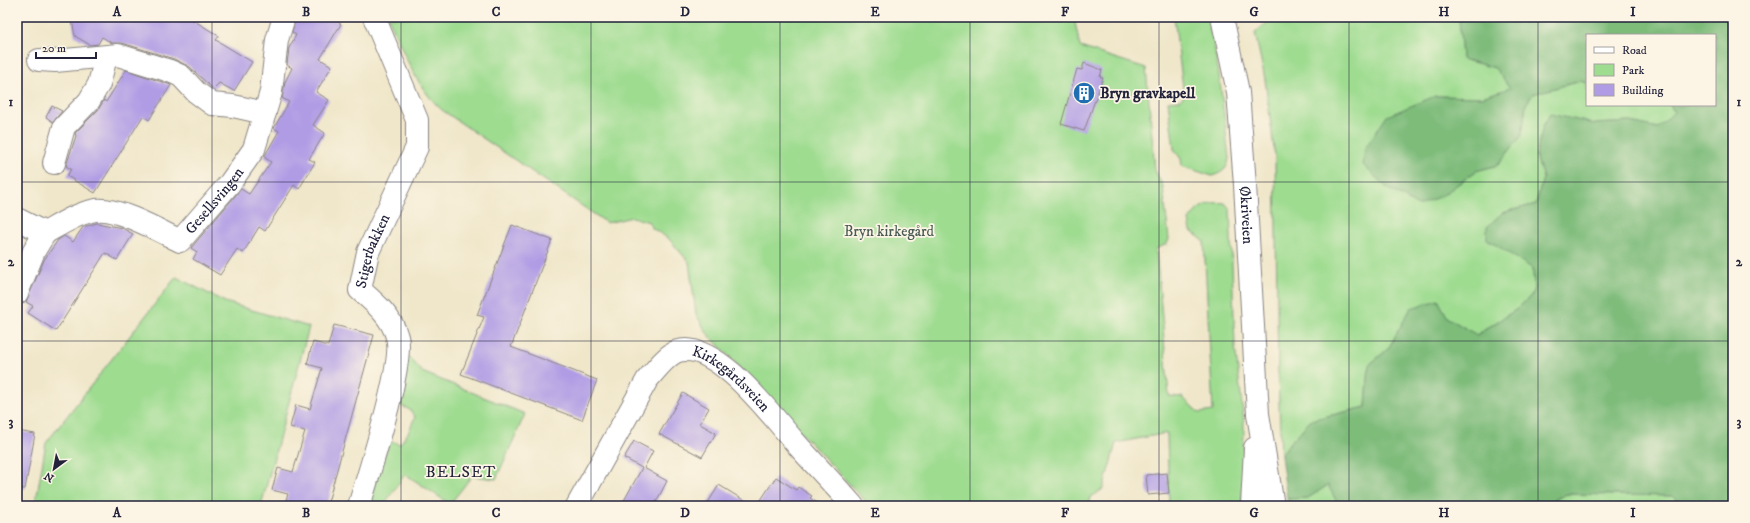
<svg xmlns="http://www.w3.org/2000/svg" width="1750" height="523" font-family="'IM FELL DW Pica',serif">
  <style>
    .green { fill: #9edc90; stroke: #607f66 }
    .forest { fill: #7ebc7a; stroke: #506f5a }
    .building { fill: #b09ce5 }
    .lines { fill: none; stroke-linecap: round; stroke-linejoin: round }
    .minor-casing { stroke: #898482; stroke-width: 24 }
    .major-casing { stroke: #898482; stroke-width: 24 }
    .minor { stroke: #fff; stroke-width: 22 }
    .major { stroke: #fff; stroke-width: 22 }
    .grid { fill: none; stroke: #22223b; stroke-width: 1; stroke-opacity: 0.55 }
    .labels { text-anchor: middle; stroke-width: 3.5; stroke-linejoin: round; paint-order: stroke }
    .poi-label { font-size: 15px; font-weight: bold; fill: #22223b; stroke: #fcf5e5; text-anchor: start }
    .street-label { font-size: 15px; fill: #22223b; stroke: #fcf5e5 }
    .park-label { font-size: 15px; fill: #475a54; stroke: #fcf5e5 }
    .neighbourhood-label { font-size: 16px; letter-spacing: 1px; fill: #22223b; stroke: #fcf5e5 }
    .neatline { fill: none; stroke: #22223b; stroke-width: 1.5 }
    .grid-label { font-size: 13px; text-anchor: middle; font-weight: bold; fill: #22223b }
  </style>
  <rect width="100%" height="100%" fill="#fcf5e5"/>
  <filter id="ink" filterUnits="userSpaceOnUse"><feTurbulence type="fractalNoise" baseFrequency=".025" numOctaves="2"/><feDisplacementMap in="SourceGraphic" scale="8" xChannelSelector="R" yChannelSelector="G"/><feConvolveMatrix kernelMatrix="1 2 1 2 8 2 1 2 1" color-interpolation-filters="sRGB"/></filter>
  <filter id="wash" filterUnits="userSpaceOnUse"><feTurbulence type="fractalNoise" baseFrequency=".012" numOctaves="4" result="noise"/><feDisplacementMap in="SourceGraphic" scale="16" xChannelSelector="R" yChannelSelector="G"/><feGaussianBlur stdDeviation="0.9" result="paint"/><feColorMatrix in="noise" values="0 0 0 0 0 0 0 0 0 0 0 0 0 0 0 0 0 1.4 0 .05"/><feComposite in="paint" operator="in"/></filter>
  <g filter="url(#wash)">
    <rect width="100%" height="100%" fill="#f0e7ca"/>
    <!-- green -->
    <path class="green" d="M388,17H1074L1080,47L1146,68L1155,170L1163,187L1169,239L1167,244L1156,249L1169,396L1182,397L1199,413L1213,411L1204,241L1191,231L1189,220C1199,206 1207,201 1225,203L1230,209L1235,346L1244,422L1242,506H1169L1167,433L1116,443L1103,489L1091,497L1089,506H870L707,333L696,314L689,262L669,239L652,228L649,222L632,217L607,223L442,110C415,86 403,50 388,17Z
      M1174,17H1207C1220,62 1223,111 1229,158C1228,169 1222,173 1212,176L1182,166L1181,159L1174,149L1168,101L1180,100L1184,96Z
      M1274,17H1459L1462,59L1495,68L1511,88L1482,97L1435,96L1443,195L1476,171L1498,165L1522,135L1526,104L1533,94L1580,81L1587,83V105H1670L1674,112L1658,128L1630,122L1595,124L1550,115L1536,156L1543,178L1536,204L1502,213L1514,254L1533,269L1534,293L1517,309L1476,335L1448,318L1438,300L1402,324L1388,349L1369,365L1366,407L1311,420L1288,445L1281,456L1278,377L1275,157L1265,79L1255,33Z
      M176,277L225,302L309,327L261,506H35L46,443Z
      M403,356L410,358L422,372L525,414L496,479L472,476L450,504L405,474L383,506H366L390,441L400,444L408,433L415,417L410,410L396,403Z
      M1328,485L1339,506H1289L1287,499L1308,498Z
      M1567,494L1673,496L1684,506H1549V502Z"/>
    <!-- forest -->
    <path class="forest" d="M1459,17H1733V506H1684L1673,496L1567,494L1549,502V506H1339L1328,485L1308,498L1287,499L1281,456L1288,445L1311,420L1366,407L1369,365L1388,349L1411,308L1438,300L1448,318L1477,335L1517,309L1534,293L1533,269L1487,239V227L1502,213L1536,204L1543,178L1536,156L1543,126L1550,114L1595,124L1630,122L1658,128L1674,112L1670,105H1715V35H1587V83L1580,81L1533,94L1526,104L1522,135L1498,165L1476,171L1443,195L1418,206L1386,187L1363,165L1365,148L1387,116L1435,96L1482,97L1510,88L1495,68L1462,59Z"/>
    <g id="blocks">
      <!-- building -->
      <path class="building" d="M84,17H188L219,36L216,40L252,62L234,91L219,83L213,89L190,67L174,59L122,43H112L102,37L98,44L90,45L75,36L72,20Z
        M296,17H330L341,24L320,59L332,66L316,92L329,100L313,125L325,133L309,159L315,162L299,189L294,185L265,231L259,227L243,253L237,249L220,275L193,259L197,252L191,248L241,189L249,194L271,162L264,157L279,131L274,128L289,102L282,98L285,82L292,68L287,65L289,48L296,35L292,32Z
        M1084,63L1102,70L1100,77L1103,78L1084,131L1061,124L1077,69L1082,70Z
        M126,70L171,85L149,120L143,116L95,193L67,176L71,169L66,166L76,136L75,133L98,110L104,100L106,102Z
        M52,106L62,111L53,122L46,117Z
        M97,223L122,228L133,234L117,260L105,253L56,331L28,313L33,306L26,302L44,260L58,240L64,236L73,242L83,227Z
        M512,225L552,240L511,347L597,380L582,420L461,374L484,317L477,315Z
        M334,325L374,335L327,506H284L288,494L272,490L278,468L293,472L305,431L290,427L296,405L310,409L322,368L307,364L313,342L328,346Z
        M683,393L709,408L700,424L716,433L702,457L659,434Z
        M17,431L35,434L25,489L17,488Z
        M634,441L653,451L644,468L667,481L654,506H621L642,468L624,458Z
        M1167,473L1169,493L1148,495L1146,475Z
        M776,477L796,490L798,487L812,496L810,498L822,506H757Z
        M719,485L753,506H706Z"/>
    </g>
  </g>
  <g filter="url(#ink)">
    <use href="#blocks" fill-opacity="0" stroke="#898482" stroke-width="1"/>
    <g class="lines">
      <!-- minor casing -->
      <g class="minor-casing">
        <g id="minor">
          <path d="M39,60L55,61L118,55L170,71L181,76L196,92L212,104L233,106L265,113"/>
          <path d="M54,163L64,127L89,101L99,84L106,57"/>
          <path id="s1" d="M17,219L45,233C61,224 78,213 96,210C117,207 160,231 180,241L230,183L254,149L271,92L277,40L284,17"/>
          <path d="M17,293L34,251L45,233"/>
          <path id="s2" d="M359,506C368,476 405,362 397,337C392,317 375,303 360,290L368,252L417,147V120L374,17"/>
          <path id="s3" d="M577,506L647,380C655,371 666,355 678,351C716,340 772,416 794,441C813,463 834,484 853,506"/>
        </g>
      </g>
      <!-- major casing -->
      <g class="major-casing">
        <g id="major">
          <path id="s4" d="M1222,17L1238,92L1245,185L1258,414L1273,506"/>
          <path d="M1252,506L1255,448"/>
        </g>
      </g>
      <!-- minor -->
      <use href="#minor" class="minor"/>
      <!-- major -->
      <use href="#major" class="major"/>
    </g>
  </g>
  <!-- grid -->
  <path class="grid" d="M212,17V506M401,17V506M591,17V506M780,17V506M970,17V506M1159,17V506M1349,17V506M1538,17V506M17,182H1733M17,341H1733"/>
  <!-- icons -->
  <defs>
    <g id="building-disc" transform="scale(1.15)"><circle r="9.5" fill="#1f6fb2" stroke="#fcf5e5"/><path d="M-4-6H4V6H1V3H-1V6H-4ZM-2.5-4.3h1.7v1.8h-1.7ZM.8-4.3h1.7v1.8H.8ZM-2.5-1h1.7V.8h-1.7ZM.8-1h1.7V.8H.8Z" fill="#fff"/></g>
  </defs>
  <g fill-rule="evenodd">
    <use href="#building-disc" x="1084" y="93"/>
  </g>
  <g class="labels">
    <!-- poi labels -->
    <g class="poi-label">
      <text x="1100" y="98">Bryn gravkapell</text>
    </g>
    <!-- street labels -->
    <g class="street-label">
      <text dy="5" stroke="none"><textPath href="#s1" startOffset="231">Gesellsvingen</textPath></text>
      <text dy="5" stroke="none"><textPath href="#s4" startOffset="200">Økriveien</textPath></text>
      <text dy="5" stroke="none"><textPath href="#s2" startOffset="276">Stigerbakken</textPath></text>
      <text dy="5" stroke="none"><textPath href="#s3" startOffset="250">Kirkegårdsveien</textPath></text>
    </g>
    <!-- park labels -->
    <g class="park-label">
      <text x="889" y="236">Bryn kirkegård</text>
    </g>
    <!-- neighbourhood labels -->
    <g class="neighbourhood-label">
      <text x="461" y="477">BELSET</text>
    </g>
  </g>
  <!-- margin -->
  <rect width="1750" height="523" fill="none" stroke="#fcf5e5" stroke-width="44"/>
  <!-- legend -->
  <rect x="1586" y="34" width="130" height="72" fill="#fcf5e5" stroke="#a5a1a1"/>
  <rect x="1594" y="47" width="20" height="6" fill="#ffffff" stroke="#a5a1a1"/>
  <text x="1622" y="54" font-size="12" fill="#22223b">Road</text>
  <rect x="1594" y="64" width="20" height="12" fill="#9edc90" stroke="#a5a1a1"/>
  <text x="1622" y="74" font-size="12" fill="#22223b">Park</text>
  <rect x="1594" y="84" width="20" height="12" fill="#b09ce5" stroke="#a5a1a1"/>
  <text x="1622" y="94" font-size="12" fill="#22223b">Building</text>
  <!-- north arrow -->
  <g transform="translate(54 469) rotate(212)" stroke="#fcf5e5" stroke-width="3" paint-order="stroke">
  <path d="M0-3L7 15L0 10L-7 15Z" fill="#22223b"/>
  <text y="-6" font-size="11" font-weight="bold" text-anchor="middle" fill="#22223b">N</text>
  </g>
  <!-- scale -->
  <path d="M36 52v6h60v-6" fill="none" stroke="#22223b" stroke-width="2"/>
  <text x="42" y="52" font-size="12" fill="#22223b" stroke="#fcf5e5" stroke-width="3" paint-order="stroke">20 m</text>
  <rect x="22" y="22" width="1706" height="479" class="neatline"/>
  <g class="grid-label">
    <text x="117" y="16">A</text>
    <text x="306" y="16">B</text>
    <text x="496" y="16">C</text>
    <text x="685" y="16">D</text>
    <text x="875" y="16">E</text>
    <text x="1065" y="16">F</text>
    <text x="1254" y="16">G</text>
    <text x="1444" y="16">H</text>
    <text x="1633" y="16">I</text>
    <text x="11" y="106">1</text>
    <text x="1739" y="106">1</text>
    <text x="11" y="266">2</text>
    <text x="1739" y="266">2</text>
    <text x="11" y="426">3</text>
    <text x="1739" y="426">3</text>
    <text x="117" y="517">A</text>
    <text x="306" y="517">B</text>
    <text x="496" y="517">C</text>
    <text x="685" y="517">D</text>
    <text x="875" y="517">E</text>
    <text x="1065" y="517">F</text>
    <text x="1254" y="517">G</text>
    <text x="1444" y="517">H</text>
    <text x="1633" y="517">I</text>
  </g>
</svg>
